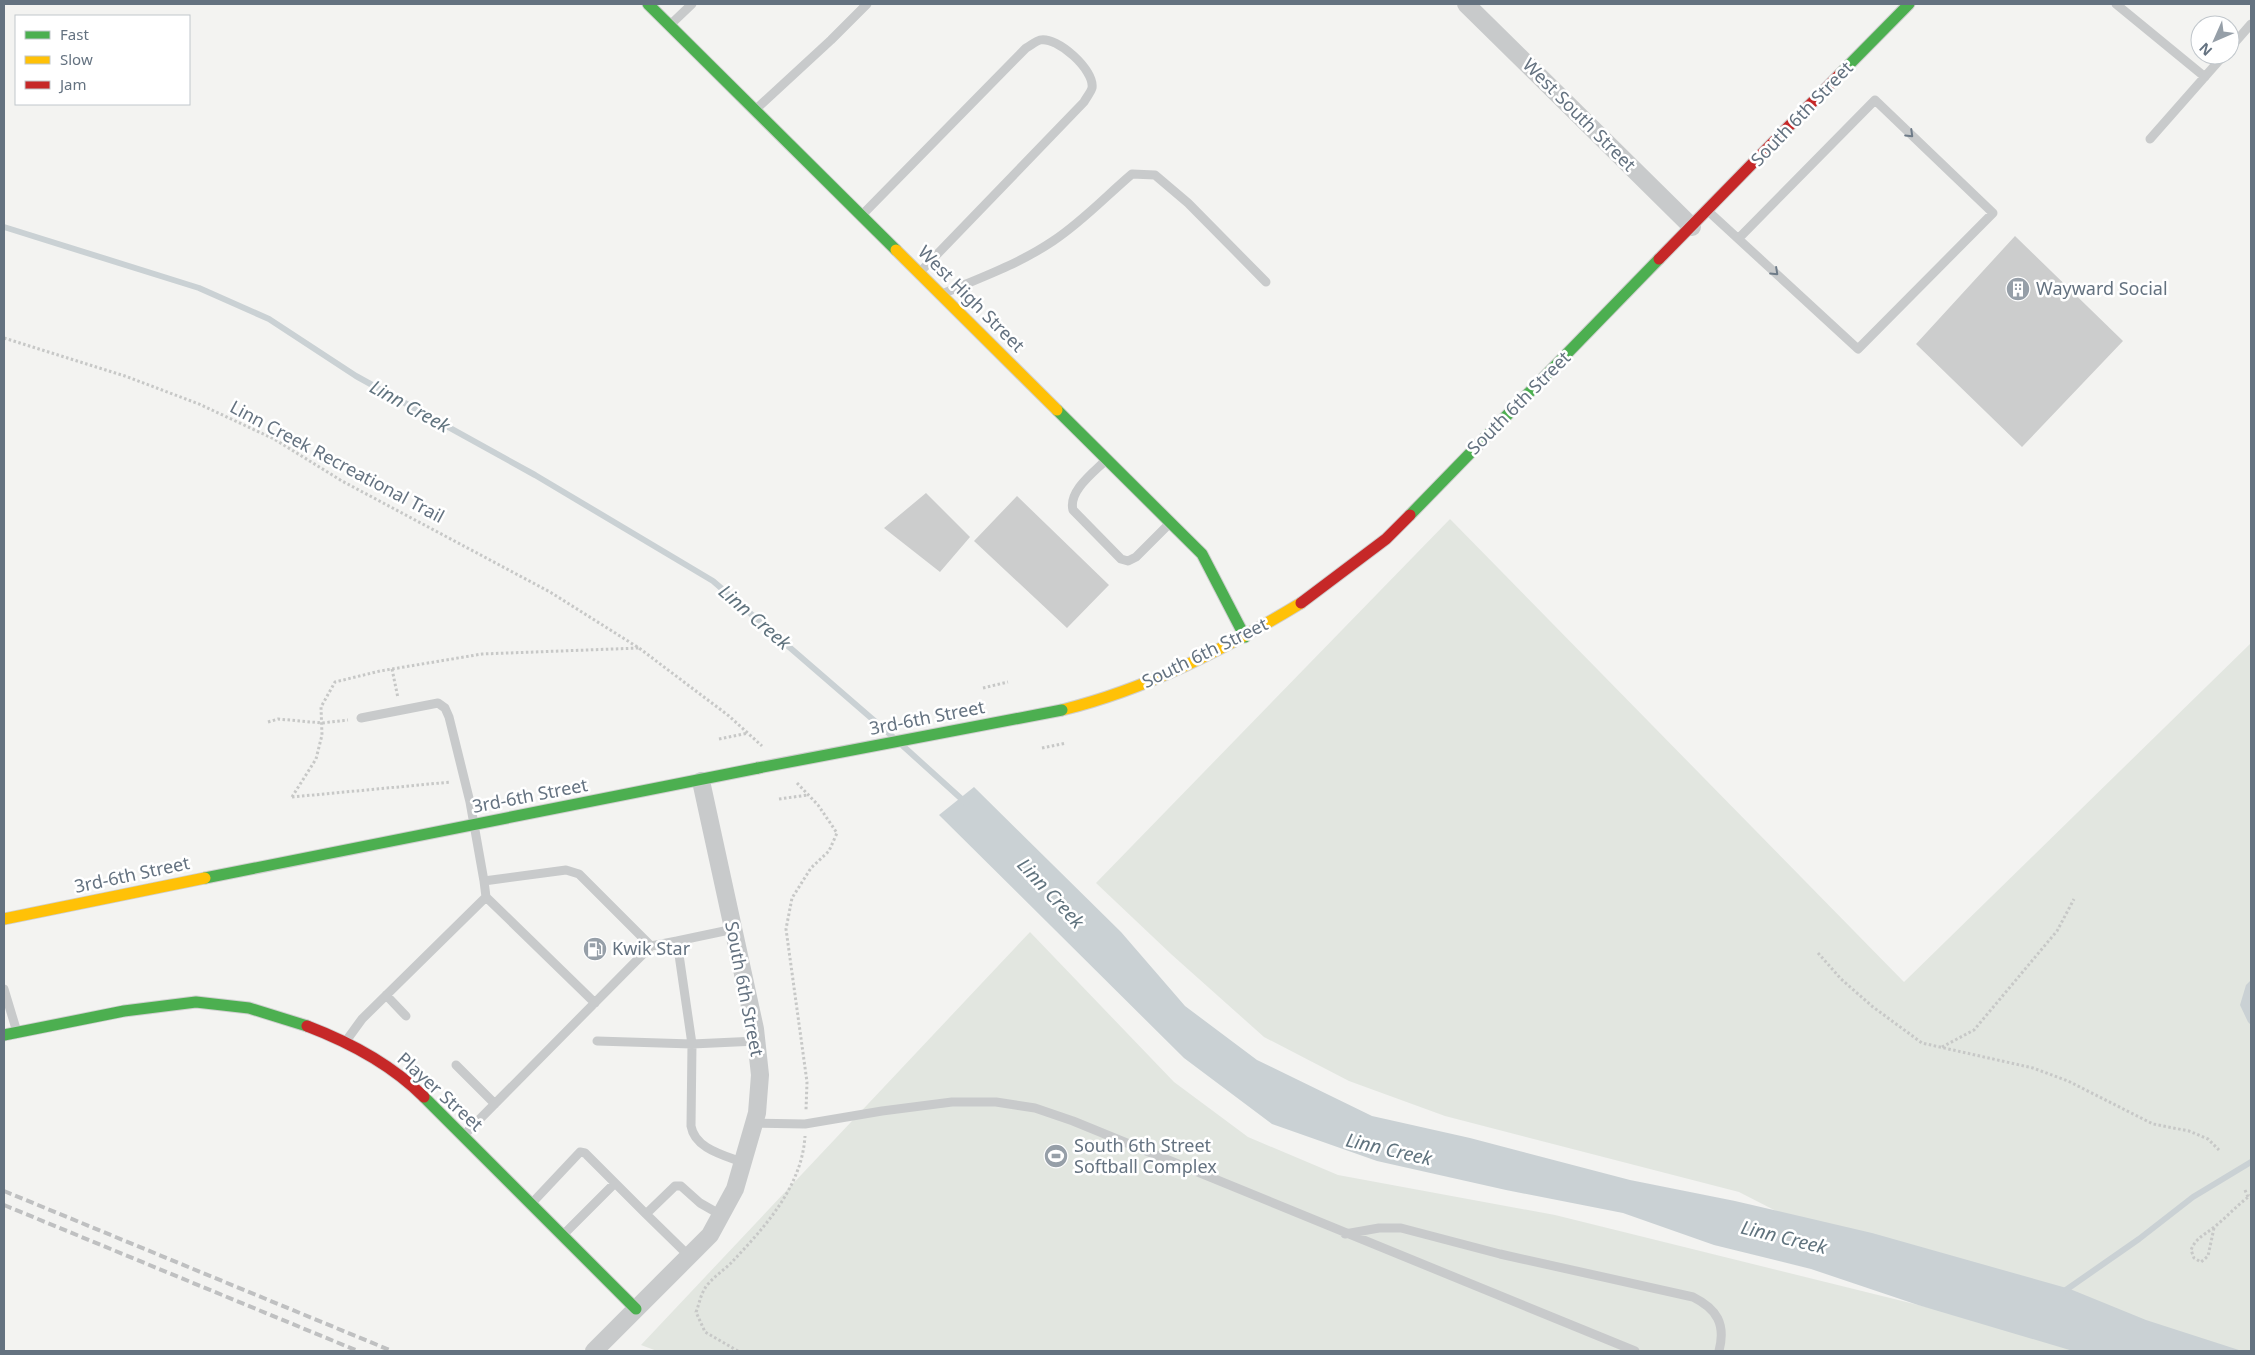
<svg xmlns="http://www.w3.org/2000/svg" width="2255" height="1355" font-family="'Noto Sans',sans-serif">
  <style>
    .green { fill: #e2e6e0 }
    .water { fill: #cad1d4 }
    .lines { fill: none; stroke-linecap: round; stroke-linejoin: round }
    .stream { stroke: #cad1d4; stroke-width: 6 }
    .building { fill: #cccdcd }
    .fast-casing { stroke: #cfcfcf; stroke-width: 13 }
    .slow-casing { stroke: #cfcfcf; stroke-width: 13 }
    .jam-casing { stroke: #cfcfcf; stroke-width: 13 }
    .path { stroke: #c7c8c7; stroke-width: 3; stroke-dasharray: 2.5 2.5; stroke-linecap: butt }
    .lane { stroke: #c8cacb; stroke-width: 9 }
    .street { stroke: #c8cacb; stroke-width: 18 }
    .fast { stroke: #4caf50; stroke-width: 11 }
    .slow { stroke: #ffc107; stroke-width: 11 }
    .jam { stroke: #c62828; stroke-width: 11 }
    .rail { stroke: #bfc0c1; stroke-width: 4; stroke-dasharray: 8 4; stroke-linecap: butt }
    .fast-bridge-casing { stroke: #cfcfcf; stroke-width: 13; stroke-linecap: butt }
    .fast-bridge { stroke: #4caf50; stroke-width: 11 }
    .oneway { stroke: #6e7b88 }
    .labels { text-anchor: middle; stroke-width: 5; stroke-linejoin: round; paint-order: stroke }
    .street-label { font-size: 18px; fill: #647280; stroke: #fff }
    .poi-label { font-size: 18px; fill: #647280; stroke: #fff; text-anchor: start }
    .water-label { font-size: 19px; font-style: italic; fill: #60737e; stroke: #fff }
  </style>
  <rect width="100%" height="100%" fill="#f3f3f1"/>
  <!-- green -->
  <path class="green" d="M1450,519L1904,982L2251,643V1351H657L641,1345L1030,932L1174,1082L1248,1137L1338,1175L1555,1215L1971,1318L2005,1328L1739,1192L1445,1116L1349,1081L1264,1037L1171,954L1096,883Z"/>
  <!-- water -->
  <path class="water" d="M974,787L1121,932L1185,1006L1257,1060L1372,1116L1470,1138L1630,1180L1735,1201L1872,1233L2070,1289L2146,1320L2242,1351H2073L1918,1305L1811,1269L1714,1245L1623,1213L1506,1190L1377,1161L1272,1124L1184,1058L939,815Z
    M2251,980V1025L2248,1022L2240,1005L2246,985Z"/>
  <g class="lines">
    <!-- stream -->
    <path class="stream" d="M4,227L199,288L269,319L356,376L535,475L713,581L892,736
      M903,746L966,803
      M2063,1292L2139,1239L2193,1197L2251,1162"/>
  </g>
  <!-- building -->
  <path class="building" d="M2015,236L2123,341L2022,447L1916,344Z
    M926,493L970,537L940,572L884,528Z
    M1017,496L1109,585L1067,628L974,541Z"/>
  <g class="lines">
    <!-- fast casing -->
    <g class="fast-casing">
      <path id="fast" d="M648,4L896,250
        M1839,75L1909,4
        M1057,410L1202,554L1245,637
        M1410,515L1659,259
        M205,878L758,768
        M4,1035L124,1011L196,1002L249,1008L307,1026
        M424,1097L636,1309"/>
    </g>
    <!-- slow casing -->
    <g class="slow-casing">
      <path id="slow" d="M896,250L1057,410
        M1062,710C1147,689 1227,648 1301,603
        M4,919L205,878"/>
    </g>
    <!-- jam casing -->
    <g class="jam-casing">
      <path id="jam" d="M1659,259L1839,75
        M1301,603L1386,539L1410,515
        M307,1026C349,1042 392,1065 424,1097"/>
    </g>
    <!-- path -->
    <path class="path" d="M4,338L125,376L199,404L274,439L342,481L550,592L639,648L729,716L762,746
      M392,669L398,698
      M983,688L1008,682
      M268,722L278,719L322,723L348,720
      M719,739L748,733
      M1042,748L1066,743
      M797,783L818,805L837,833L829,851L811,868L792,898L786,929L807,1082L806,1110
      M292,797L316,759L322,735L321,707L335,682L380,671L482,654L639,648
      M292,797L451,782
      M779,799L808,795
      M1818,953L1841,979L1873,1007L1922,1043L2033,1068L2068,1081L2153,1124L2189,1131L2208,1139L2219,1150
      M1942,1047L1974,1030L2057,931L2074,899
      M2245,1190L2248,1197
      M2214,1228L2208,1256L2201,1262L2194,1258L2191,1250C2196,1238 2203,1236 2213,1228C2226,1218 2237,1205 2251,1195
      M738,1351L705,1332L696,1312C699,1305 700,1297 704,1290C709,1280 723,1271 731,1263C764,1228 802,1187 805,1136"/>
    <!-- lane -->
    <path class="lane" d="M2116,4L2205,77
      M670,25L692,4
      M2230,48L2251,24
      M755,110L831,40L867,4
      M2150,139L2224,55
      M1708,211L1858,349L1993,213L1875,100L1739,238
      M862,215L1026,48C1030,46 1036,41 1040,40C1057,36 1095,70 1092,88C1091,92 1086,98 1084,102L920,272
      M942,294C980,278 1019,264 1053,241C1082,222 1106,196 1132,174L1155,175L1188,203L1266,282
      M1106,460C1094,472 1068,491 1073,510L1121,559L1128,561L1136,557L1171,522
      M361,718L438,703L445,708L449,717L470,802L484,881L566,870L579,874L651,946
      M486,897L595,1003
      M734,929L677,941L692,1044L757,1041
      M4,989L17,1032
      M386,995L406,1016
      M346,1041L362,1019L486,897L484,881
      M597,1041L692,1044L691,1126C695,1149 724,1155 744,1163
      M456,1065L495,1104
      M755,1123L805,1124L882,1111L952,1102H996L1035,1108L1073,1121L1635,1351
      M464,1135L651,946L677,941
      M532,1203L580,1152L585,1153L646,1214L675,1186H681L700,1203L721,1215
      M646,1214L689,1256
      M564,1234L615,1183
      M1345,1234L1379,1228H1401L1500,1254L1693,1297C1717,1309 1726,1324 1719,1351"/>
    <!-- street -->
    <path class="street" d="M1466,4L1692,227
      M594,1351L710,1235L735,1189L757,1113L760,1075L755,1029L701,781"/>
    <!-- fast -->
    <use href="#fast" class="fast"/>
    <!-- slow -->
    <use href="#slow" class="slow"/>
    <!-- jam -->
    <use href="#jam" class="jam"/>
    <!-- rail -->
    <path class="rail" d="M4,1191L392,1351
      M4,1205L358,1351"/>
    <!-- fast-bridge casing -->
    <g class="fast-bridge-casing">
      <path id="fast-bridge" d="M758,768L1062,710"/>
    </g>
    <!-- fast-bridge -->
    <use href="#fast-bridge" class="fast-bridge"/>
  </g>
  <!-- one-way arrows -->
  <defs><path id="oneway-chevron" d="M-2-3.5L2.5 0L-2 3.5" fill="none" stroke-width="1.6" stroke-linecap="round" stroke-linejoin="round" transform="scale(1.25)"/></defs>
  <g class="oneway">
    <use href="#oneway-chevron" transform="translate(1910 134) rotate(44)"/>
    <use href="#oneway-chevron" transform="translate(1775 272) rotate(43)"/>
  </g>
  <!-- icons -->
  <defs>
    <g id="building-disc" transform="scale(1.25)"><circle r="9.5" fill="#969fa8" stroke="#fff"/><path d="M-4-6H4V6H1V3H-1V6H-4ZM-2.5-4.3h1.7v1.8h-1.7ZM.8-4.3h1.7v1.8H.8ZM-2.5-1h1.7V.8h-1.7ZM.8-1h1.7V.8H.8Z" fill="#fff"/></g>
    <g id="fuel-disc" transform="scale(1.25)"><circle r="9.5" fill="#969fa8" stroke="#fff"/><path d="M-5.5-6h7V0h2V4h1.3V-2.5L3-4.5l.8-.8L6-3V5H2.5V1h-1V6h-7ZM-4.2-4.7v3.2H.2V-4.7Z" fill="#fff"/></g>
    <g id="stadium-disc" transform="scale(1.25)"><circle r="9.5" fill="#969fa8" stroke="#fff"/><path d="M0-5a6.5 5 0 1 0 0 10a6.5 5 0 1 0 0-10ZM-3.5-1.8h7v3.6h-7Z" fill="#fff"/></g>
  </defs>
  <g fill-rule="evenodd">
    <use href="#building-disc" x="2018" y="289"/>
    <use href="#fuel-disc" x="595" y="949"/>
    <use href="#stadium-disc" x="1056" y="1156"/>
  </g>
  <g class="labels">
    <!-- street labels -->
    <g class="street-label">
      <text transform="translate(1802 114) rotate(-46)" y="6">South 6th Street</text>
      <text transform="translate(1579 115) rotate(45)" y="6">West South Street</text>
      <text transform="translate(971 299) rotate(45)" y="6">West High Street</text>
      <text transform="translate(1519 403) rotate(-45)" y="6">South 6th Street</text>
      <text transform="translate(337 462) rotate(28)" y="6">Linn Creek Recreational Trail</text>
      <text transform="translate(1205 653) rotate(-26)" y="6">South 6th Street</text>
      <text transform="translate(927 718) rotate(-11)" y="6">3rd-6th Street</text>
      <text transform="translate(530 796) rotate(-11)" y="6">3rd-6th Street</text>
      <text transform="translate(132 875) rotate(-12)" y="6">3rd-6th Street</text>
      <text transform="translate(744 989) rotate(79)" y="6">South 6th Street</text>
      <text transform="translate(440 1092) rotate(42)" y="6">Player Street</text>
    </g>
    <!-- poi labels -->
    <g class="poi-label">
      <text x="2036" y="295">Wayward Social</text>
      <text x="612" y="955">Kwik Star</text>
      <text x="1074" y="1152">South 6th Street<tspan x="1074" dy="21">Softball Complex</tspan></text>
    </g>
    <!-- water labels -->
    <g class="water-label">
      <text transform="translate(410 406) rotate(29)" y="7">Linn Creek</text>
      <text transform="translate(755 617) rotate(41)" y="7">Linn Creek</text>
      <text transform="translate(1051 893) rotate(47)" y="7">Linn Creek</text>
      <text transform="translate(1389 1149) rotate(13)" y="7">Linn Creek</text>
      <text transform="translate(1784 1237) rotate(14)" y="7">Linn Creek</text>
    </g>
  </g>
  <!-- border -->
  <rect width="2255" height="1355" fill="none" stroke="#647280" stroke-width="10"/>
  <!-- legend -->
  <rect x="15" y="15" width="175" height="90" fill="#ffffff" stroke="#c1c7cc"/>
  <rect x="25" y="31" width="25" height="8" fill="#4caf50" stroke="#c1c7cc"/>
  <text x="60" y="40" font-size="15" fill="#647280">Fast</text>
  <rect x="25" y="56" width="25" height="8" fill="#ffc107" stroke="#c1c7cc"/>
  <text x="60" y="65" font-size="15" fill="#647280">Slow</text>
  <rect x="25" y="81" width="25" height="8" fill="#c62828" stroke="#c1c7cc"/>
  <text x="60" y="90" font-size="15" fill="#647280">Jam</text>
  <!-- north arrow -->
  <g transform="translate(2215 40) rotate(225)"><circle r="24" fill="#ffffff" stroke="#c1c7cc"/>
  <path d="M0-4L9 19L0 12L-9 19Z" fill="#969fa8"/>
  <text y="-8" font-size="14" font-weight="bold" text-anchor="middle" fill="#647280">N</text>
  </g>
</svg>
